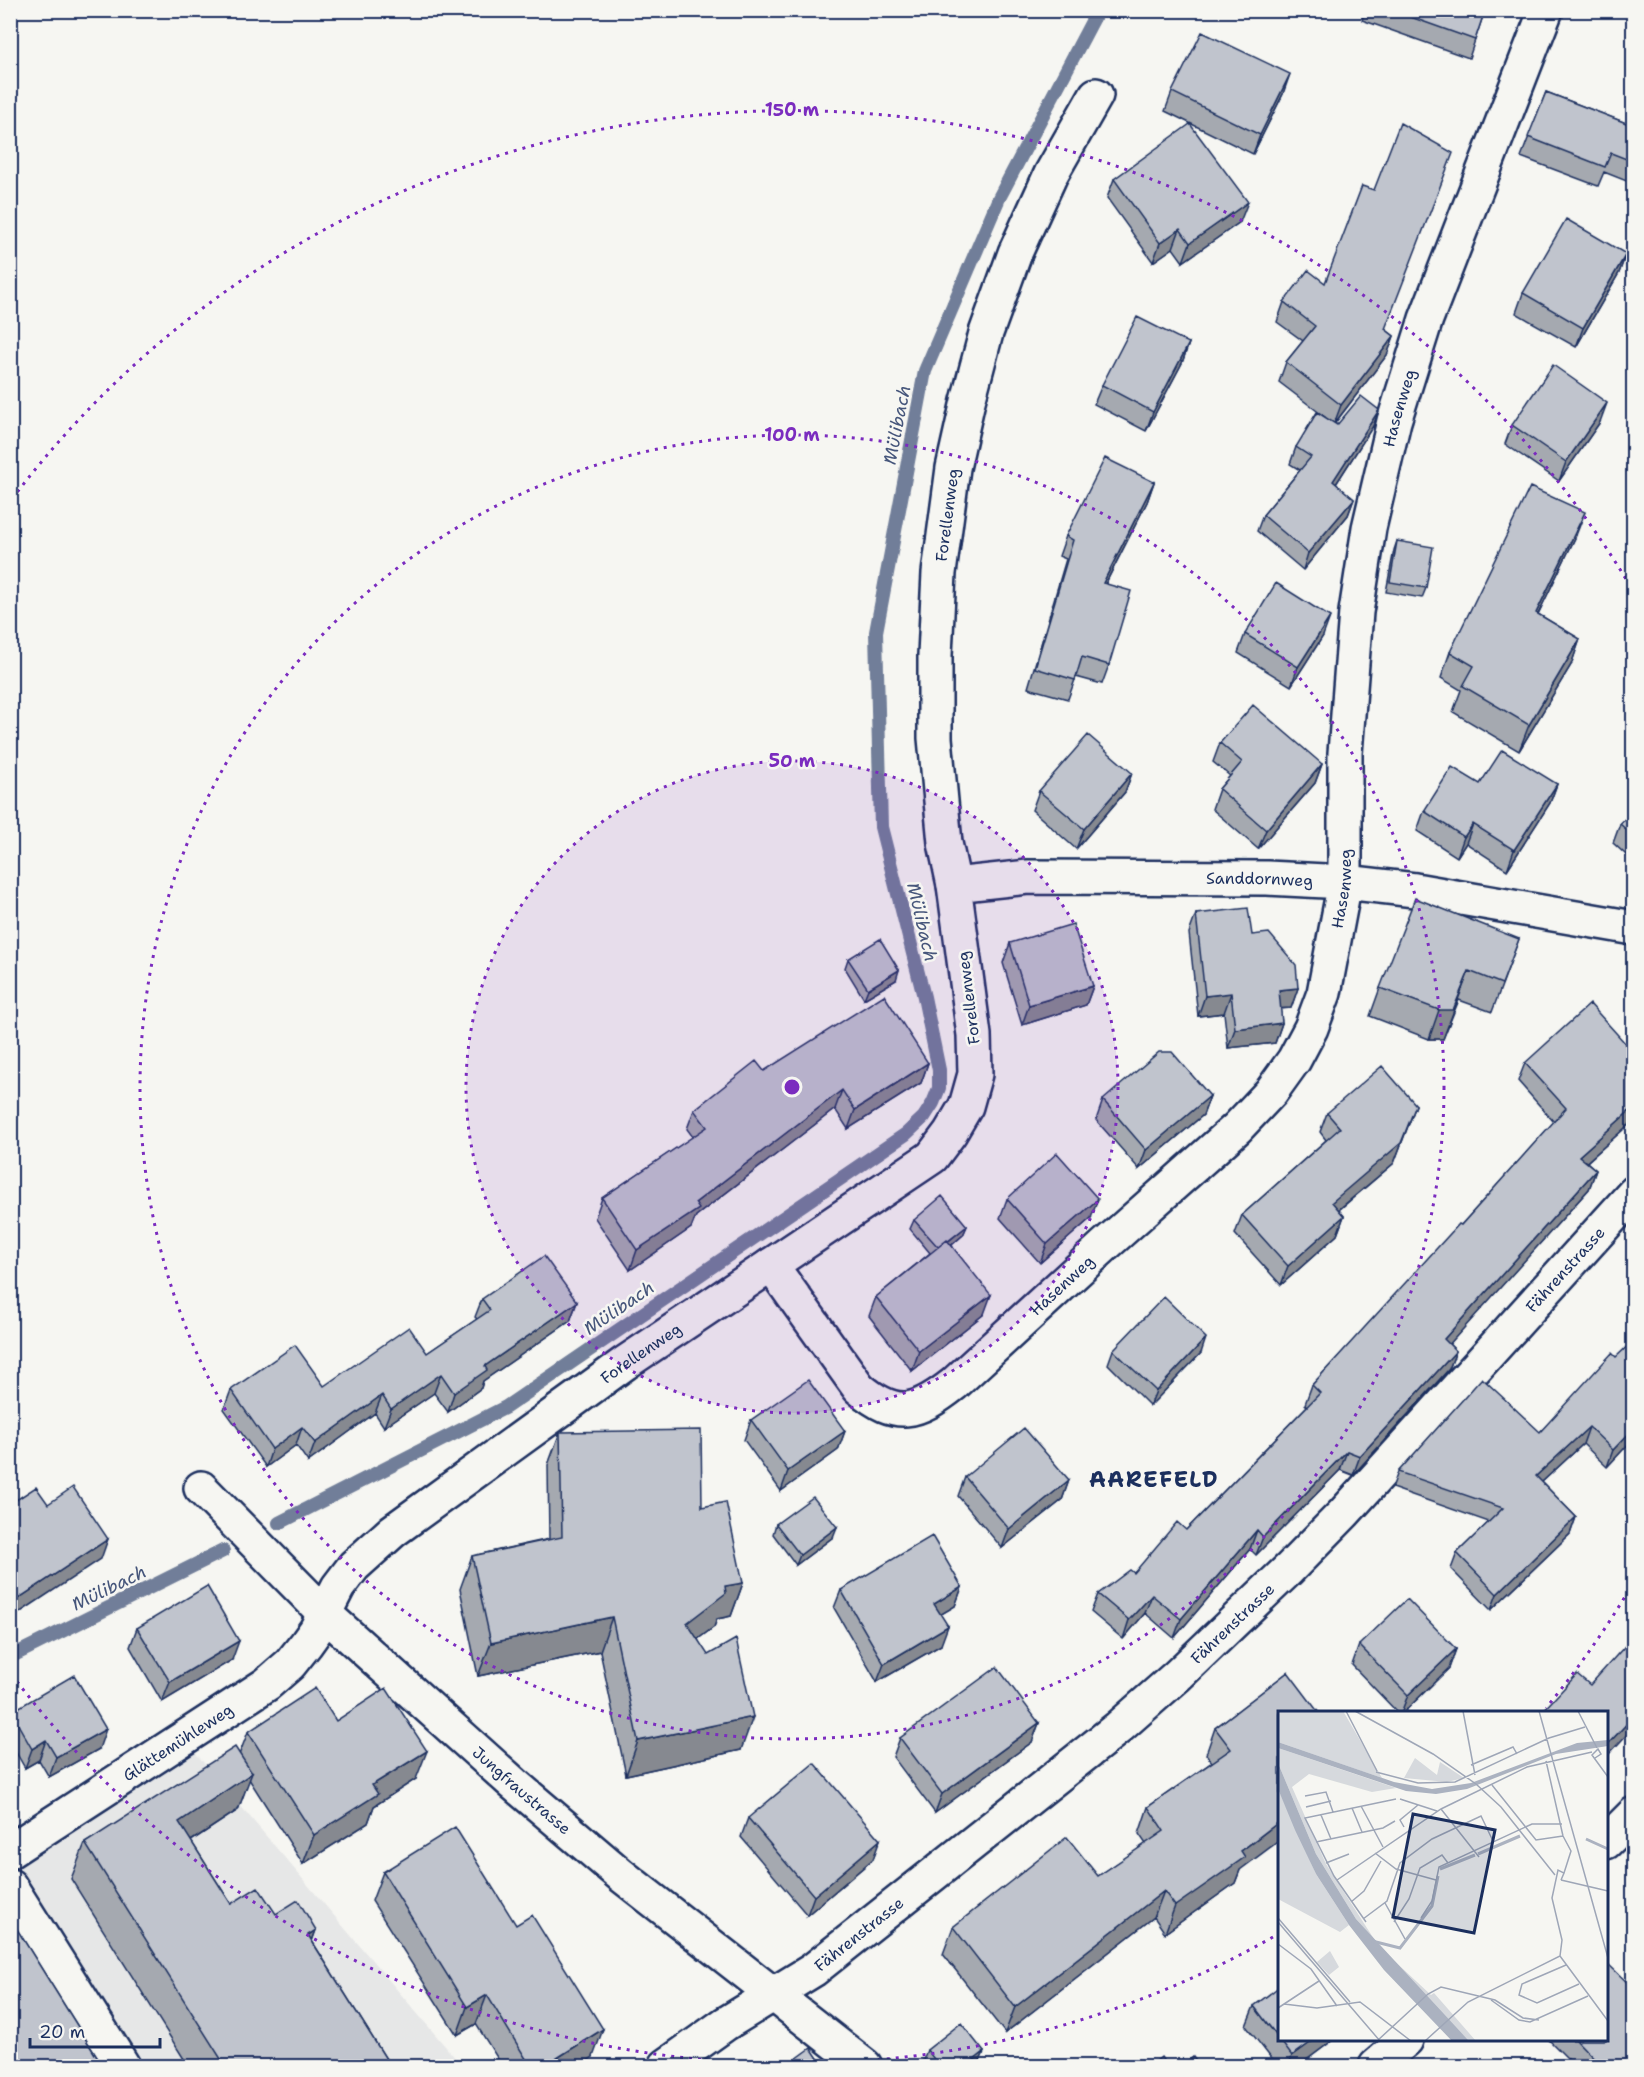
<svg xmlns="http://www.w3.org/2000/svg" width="1644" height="2077" font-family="'Shantell Sans',sans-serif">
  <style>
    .built { fill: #e6e7e7 }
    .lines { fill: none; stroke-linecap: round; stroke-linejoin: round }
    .stream { stroke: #717e99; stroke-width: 14 }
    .minor-casing { stroke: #1b2f5e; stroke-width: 38 }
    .minor { stroke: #f6f6f2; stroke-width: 33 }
    .wall { fill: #a5a9b0; stroke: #1b2f5e; stroke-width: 1.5 }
    .shaded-wall { fill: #868990; stroke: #1b2f5e; stroke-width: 1.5 }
    .building { fill: #c0c4cd; stroke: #1b2f5e; stroke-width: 1.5 }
    .ring { fill: none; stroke: #7b2cbf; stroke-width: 3; stroke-dasharray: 3 6 }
    .labels { text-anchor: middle; stroke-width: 5; stroke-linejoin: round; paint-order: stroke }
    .street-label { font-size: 16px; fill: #1b2f5e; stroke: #f6f6f2 }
    .water-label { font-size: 18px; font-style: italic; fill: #46567b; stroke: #f6f6f2 }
    .district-label { font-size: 22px; font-weight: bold; letter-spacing: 1.5px; fill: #1b2f5e; stroke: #f6f6f2 }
    .inset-river { fill: none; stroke: #abb2c0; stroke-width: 3 }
    .inset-road { fill: none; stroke: #9ea6b7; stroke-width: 1.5 }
    .view { fill: #1b2f5e; fill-opacity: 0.15; stroke: #1b2f5e; stroke-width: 3 }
    .inset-edge { fill: none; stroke: #1b2f5e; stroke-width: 3 }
    .centre { fill: #7b2cbf; stroke: #f6f6f2; stroke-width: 3 }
    .ring-label { font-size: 18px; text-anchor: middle; font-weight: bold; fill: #7b2cbf; stroke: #f6f6f2; stroke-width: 5; stroke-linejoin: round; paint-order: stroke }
  </style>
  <rect width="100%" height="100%" fill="#f6f6f2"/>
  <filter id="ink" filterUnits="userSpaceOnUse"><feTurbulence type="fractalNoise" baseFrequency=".0167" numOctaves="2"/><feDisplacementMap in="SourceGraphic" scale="12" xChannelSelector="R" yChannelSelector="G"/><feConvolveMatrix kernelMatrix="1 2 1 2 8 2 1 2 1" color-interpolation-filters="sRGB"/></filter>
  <g filter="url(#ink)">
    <!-- built -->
    <path class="built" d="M182,1737L462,2066H11V1853Z"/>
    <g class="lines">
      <!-- stream -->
      <path class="stream" d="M279,1523L506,1407L906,1134L924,1117L933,1103L939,1088V1070L924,997L881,827L876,632L925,371L999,198L1098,10
        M10,1657L223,1551"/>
      <!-- minor casing -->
      <g class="minor-casing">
        <g id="minor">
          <path id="s1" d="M954,885L1028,877L1267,878L1345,882L1415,890L1634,928"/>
          <path id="s2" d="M771,1265L859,1388C897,1420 917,1413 954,1384L1104,1246L1237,1128L1271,1092L1294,1060L1311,1028L1324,993L1345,882V753L1356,612L1369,528L1394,421L1426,319L1546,10"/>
          <path id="s3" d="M201,1488L325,1614L514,1784L621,1875L865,2066"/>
          <path d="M1606,1842L1634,1814"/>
          <path id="s4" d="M10,1851L267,1684L290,1664L306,1644L316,1630L338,1587L354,1566L393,1531L625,1363L932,1157L950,1133L966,1106L975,1074L974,1035L954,885L945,843L935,738V655L939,573L953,468L968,401L986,333L1015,253L1051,174L1096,95"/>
          <path d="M10,1886L123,2066"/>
          <path id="s5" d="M666,2066L725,2024L813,1970L1118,1728L1177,1676L1289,1569L1344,1513L1634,1193"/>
          <path d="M1376,2066L1406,2040"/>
        </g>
      </g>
      <!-- minor -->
      <use href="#minor" class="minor"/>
    </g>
    <!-- wall -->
    <path class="wall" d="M1365,10H1485L1469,58L1362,20Z
      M1172,92L1283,94L1253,154L1165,111Z
      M1546,92L1634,126V184L1604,172L1598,186L1521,157Z
      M1114,179L1240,222L1183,262L1173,248L1153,262L1107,198Z
      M1626,254L1619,273L1576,347L1516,313L1523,293Z
      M1284,302L1385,329L1394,336L1387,355L1335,423L1337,425L1379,410L1373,426L1336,484L1354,499L1348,515L1303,570L1257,531L1263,515L1300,470L1290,464L1296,447L1325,417L1279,382L1286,362L1303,341L1277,322Z
      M1189,343L1182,363L1146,431L1094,404L1102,385Z
      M1600,422L1559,481L1505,444L1512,425Z
      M1154,482L1147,502L1106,583L1109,665L1102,684L1076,677L1068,699L1028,688L1066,559L1059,556L1066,536Z
      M1575,538L1538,614L1580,639L1571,665L1519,751L1453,712L1461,690L1441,678L1450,652Z
      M1397,541L1426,588L1422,598L1386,592L1394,550Z
      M1245,634L1323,636L1291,686L1238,653Z
      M1220,743L1322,764L1315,783L1258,849L1212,809L1219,789L1230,776L1213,762Z
      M1132,773L1125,792L1076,849L1032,810L1039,791Z
      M1480,784H1557L1550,803L1507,870L1466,843L1457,857L1417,831L1424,811Z
      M1634,810V862L1613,843L1620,824Z
      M1196,914L1252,935L1298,988L1291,1008L1280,1009L1282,1023L1275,1043L1228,1048L1224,1013L1198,1016L1189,933Z
      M1519,939L1492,1012L1459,1000L1443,1039H1429L1370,1016L1380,988Z
      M1010,943L1093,986L1086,1005L1022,1025L1003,963Z
      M848,959L896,980L864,999L845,968Z
      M928,1063L921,1083L848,1129L835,1109L696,1216L691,1228L630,1270L595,1218L602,1198L693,1137L687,1129L694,1110L764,1071Z
      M1525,1063L1634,1120L1587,1162L1596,1170L1589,1189L1449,1344L1456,1351L1449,1369L1353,1475L1340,1470L1256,1555L1250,1549L1174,1638L1145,1613L1123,1639L1091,1612L1098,1594L1134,1573L1186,1530L1307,1406L1305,1404L1312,1385L1461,1225L1554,1122L1518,1081Z
      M1210,1096L1203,1115L1139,1169L1096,1120L1103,1100Z
      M1416,1105L1394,1163L1339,1210L1344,1216L1337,1235L1281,1285L1235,1234L1242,1215L1326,1140L1320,1132L1327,1113Z
      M1007,1199L1091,1218L1040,1263L1000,1218Z
      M914,1220L967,1226L963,1235L952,1245L984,1314L912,1371L869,1316L876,1297L930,1253L910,1229Z
      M482,1299L577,1302L570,1321L483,1381L481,1388L448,1412L434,1393L384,1427L375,1413L308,1462L296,1445L266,1467L224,1409L231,1390L324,1386L427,1353L477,1319L475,1317Z
      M1634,1340V1438L1607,1467L1583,1444L1542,1482L1576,1517L1570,1534L1491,1610L1451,1569L1457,1553L1489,1522L1392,1488L1398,1472L1540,1432Z
      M1113,1350L1201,1353L1150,1406L1108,1364Z
      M751,1420L845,1431L838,1450L781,1491L744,1440Z
      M560,1432L702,1507L743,1583L731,1616L717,1619L714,1627L698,1639L741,1750L626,1775L600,1651L478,1676L460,1589L472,1556L549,1539L548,1465Z
      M965,1477L1069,1480L1062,1500L1002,1548L958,1496Z
      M776,1524L833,1537L796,1565L773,1534Z
      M962,1587L955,1606L941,1614V1645L877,1682L834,1608L841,1590Z
      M137,1628L232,1660L162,1702L130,1647Z
      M1359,1645L1456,1649L1449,1668L1403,1713H1398L1352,1665Z
      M1288,1672L1240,1870L1235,1883L1165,1933L1154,1917L1005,2033L943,1954L953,1927L1098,1876L1146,1844L1139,1834L1148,1807L1212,1762L1206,1754L1215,1728Z
      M11,1712L99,1749L49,1777L39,1760L25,1768L10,1742Z
      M336,1721L416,1779L374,1806L368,1823L303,1864L249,1779L238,1810L191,1841L231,1904L276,1914L316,1930L312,1941L391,2067H189L71,1879L85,1843L239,1755L248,1732Z
      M1039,1723L1032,1742L935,1813L893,1757L900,1738Z
      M748,1818L873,1859L807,1915L741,1837Z
      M383,1872L593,2057L578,2067H503L476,2024L457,2035L372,1901Z
      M1254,2006L1280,2040H1333L1297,2067H1278L1246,2026Z
      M1549,2040H1606L1634,2067H1576Z
      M927,2050L984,2052L980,2061L974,2067H928L923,2060Z"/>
    <!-- shaded-wall -->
    <path class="shaded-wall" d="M1290,74L1283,94L1253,154L1260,135Z
      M1248,202L1240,222L1183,262L1190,243Z
      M1180,229L1173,248L1153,262L1160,243Z
      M1626,254L1619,273L1576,347L1583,328Z
      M1394,336L1387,355L1334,424L1341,405Z
      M1189,343L1182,363L1146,431L1153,412Z
      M1607,403L1600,422L1559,481L1566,462Z
      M1379,410L1373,426L1327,498L1333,481Z
      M1154,482L1147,502L1096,602L1103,583Z
      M1354,499L1348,515L1303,570L1308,553Z
      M1585,512L1575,538L1526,639L1536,613Z
      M1330,617L1323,636L1291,686L1298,667Z
      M1580,639L1571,665L1519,751L1529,725Z
      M1322,764L1315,783L1258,849L1266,830Z
      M1132,773L1125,792L1076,849L1084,829Z
      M1557,784L1550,803L1507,870L1514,850Z
      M1473,824L1466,843L1457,857L1464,837Z
      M899,970L896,980L864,999L868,989Z
      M1469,971L1443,1039H1429L1439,1010Z
      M1093,986L1086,1005L1022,1025L1029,1005Z
      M1298,988L1291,1008L1271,1009L1279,990Z
      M1231,993L1224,1013L1198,1016L1205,996Z
      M1282,1023L1275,1043L1228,1048L1235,1029Z
      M928,1063L921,1083L848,1129L855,1110Z
      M842,1090L835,1109L696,1216L691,1228L630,1270L637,1250L695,1203Z
      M1210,1096L1203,1115L1139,1169L1146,1150Z
      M1416,1105L1394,1163L1325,1221L1332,1202Z
      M1634,1107V1120L1573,1174L1579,1156Z
      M1596,1170L1589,1189L1437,1358L1444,1339Z
      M1098,1199L1091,1218L1040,1263L1047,1244Z
      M1344,1216L1337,1235L1281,1285L1288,1266Z
      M967,1226L963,1235L935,1259L939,1249Z
      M991,1295L984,1314L912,1371L919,1351Z
      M577,1302L570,1321L483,1381L481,1388L448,1412L454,1393L485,1366Z
      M1206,1338L1201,1353L1150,1406L1156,1391Z
      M1456,1351L1449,1369L1353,1475L1360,1456Z
      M441,1374L434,1393L384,1427L391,1409Z
      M382,1395L375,1413L308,1462L315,1443Z
      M302,1427L296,1445L266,1467L272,1449Z
      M1589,1427L1583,1444L1530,1493L1536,1476Z
      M1634,1428V1438L1607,1467L1613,1450Z
      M845,1431L838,1450L781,1491L788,1471Z
      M1347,1451L1340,1470L1256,1555L1263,1537Z
      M1069,1480L1062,1500L1002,1548L1009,1529Z
      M1576,1517L1570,1534L1491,1610L1497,1594Z
      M837,1527L833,1537L796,1565L800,1555Z
      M1257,1530L1250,1549L1174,1638L1181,1619Z
      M108,1539L101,1559L10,1619V1604Z
      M743,1583L731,1616L717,1619L714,1627L675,1656L687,1623L725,1586Z
      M962,1587L955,1606L928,1622L934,1604Z
      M1152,1595L1145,1613L1123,1639L1129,1620Z
      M612,1617L600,1651L478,1676L491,1643Z
      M948,1626L941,1645L877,1682L884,1664Z
      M239,1641L232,1660L162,1702L170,1682Z
      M1456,1649L1449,1668L1403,1713H1401L1408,1695Z
      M1634,1716V1727L1606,1757V1746Z
      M753,1717L741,1750L626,1775L638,1741Z
      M1039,1723L1032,1742L935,1813L942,1794Z
      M106,1729L99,1749L49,1777L56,1757Z
      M46,1740L39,1760L25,1768L32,1749Z
      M427,1751L416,1779L374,1806L368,1823L303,1864L314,1835L372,1785Z
      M252,1773L238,1810L165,1858L179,1822Z
      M1280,1821V1840L1240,1870L1235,1883L1165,1933L1175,1906L1241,1851Z
      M880,1840L873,1859L807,1915L814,1896Z
      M1164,1891L1154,1917L1005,2033L1015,2007Z
      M316,1930L303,1966L308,1935Z
      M487,1995L476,2024L457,2035L467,2007Z
      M603,2029L593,2057L578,2067H543Z
      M1314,2040H1333L1297,2067H1288L1292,2056Z
      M984,2052L980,2061L974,2067H965Z"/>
    <!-- building -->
    <path class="building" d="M1391,10H1485L1475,40Z
      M1202,32L1290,74L1260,135L1172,92Z
      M1546,92L1634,126V162L1611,153L1605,167L1528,137Z
      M1400,123L1453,153L1385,329L1394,336L1341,405L1286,362L1315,326L1284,302L1308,270L1325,283L1362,186L1374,190Z
      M1190,124L1248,202L1190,243L1180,229L1160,243L1114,179Z
      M1566,219L1626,254L1583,328L1523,293Z
      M1137,317L1189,343L1153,412L1102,385Z
      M1553,365L1607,403L1566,462L1512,425Z
      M1361,396L1379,410L1333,481L1354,499L1308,553L1263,515L1311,457L1296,447L1317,412L1337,425Z
      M1105,458L1154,482L1103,583L1131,591L1109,665L1082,657L1075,680L1035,668L1073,540L1066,536Z
      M1530,487L1585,512L1536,613L1580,639L1529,725L1463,686L1474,666L1450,652Z
      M1397,541L1433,547L1426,588L1390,582Z
      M1276,583L1330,617L1298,667L1245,634Z
      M1253,705L1322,764L1266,830L1219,789L1242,762L1220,743Z
      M1088,735L1132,773L1084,829L1039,791Z
      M1502,750L1557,784L1514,850L1473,824L1464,837L1424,811L1452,767L1480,784Z
      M1634,810V836L1620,824Z
      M1415,898L1519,939L1502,984L1469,971L1453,1010H1439L1380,988Z
      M1248,908L1252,935L1269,933L1296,965L1298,988L1279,990L1282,1023L1235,1029L1231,993L1205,996L1196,914Z
      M1073,924L1093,986L1029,1005L1010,943Z
      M880,939L899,970L868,989L848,959Z
      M884,995L928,1063L855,1110L842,1090L695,1203L699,1209L637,1250L602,1198L707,1127L694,1110L756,1061L764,1071Z
      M1590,1004L1634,1053V1107L1579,1156L1596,1170L1444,1339L1456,1351L1360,1456L1347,1451L1263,1537L1257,1530L1181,1619L1152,1595L1129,1620L1098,1594L1130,1570L1134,1573L1177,1522L1186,1530L1320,1393L1312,1385L1459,1224L1461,1225L1566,1108L1525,1063Z
      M1159,1052H1172L1210,1096L1146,1150L1103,1100Z
      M1382,1066L1416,1105L1401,1143L1332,1202L1344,1216L1288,1266L1242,1215L1340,1128L1327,1113Z
      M1057,1153L1098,1199L1047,1244L1007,1199Z
      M942,1196L967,1226L948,1241L947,1240L938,1247L914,1220Z
      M947,1240L991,1295L919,1351L876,1297Z
      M544,1256L577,1302L485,1366L487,1370L454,1393L441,1374L391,1409L382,1395L315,1443L302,1427L272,1449L231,1390L295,1345L324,1386L409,1327L427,1353L490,1310L482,1299Z
      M1164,1297L1206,1338L1156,1391L1113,1350Z
      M1634,1340V1428L1613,1450L1589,1427L1536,1476L1576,1517L1497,1594L1457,1553L1503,1508L1398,1472L1482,1378L1540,1432L1612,1353L1616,1357Z
      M808,1380L845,1431L788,1471L751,1420Z
      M1024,1428L1069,1480L1009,1529L965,1477Z
      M701,1430L702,1507L726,1502L743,1583L725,1586L726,1593L687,1623L708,1655L736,1639L753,1717L638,1741L612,1617L491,1643L472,1556L562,1537L560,1432Z
      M36,1487L48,1504L73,1487L108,1539L10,1604V1504Z
      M813,1497L837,1527L800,1555L776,1524Z
      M932,1536L962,1587L934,1604L948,1626L884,1664L841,1590Z
      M207,1586L239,1641L170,1682L137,1628Z
      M1407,1599L1456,1649L1408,1695L1359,1645Z
      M1634,1636V1716L1606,1746V1713H1541L1577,1674L1590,1685Z
      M997,1667L1039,1723L942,1794L900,1738Z
      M1288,1672L1319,1713H1280V1821L1241,1851L1245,1857L1175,1906L1164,1891L1015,2007L953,1927L1067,1837L1098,1876L1164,1831L1148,1807L1231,1749L1215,1728Z
      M74,1675L106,1729L56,1757L46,1740L32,1749L11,1712Z
      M315,1688L336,1721L386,1688L427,1751L372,1785L378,1794L314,1835L248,1732Z
      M235,1747L252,1773L179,1822L231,1904L258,1887L276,1914L298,1900L316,1930L308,1935L391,2067H226L85,1843Z
      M814,1763L880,1840L814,1896L748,1818Z
      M455,1827L516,1925L532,1915L603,2029L543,2067H531L487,1995L467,2007L383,1872Z
      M10,1918L103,2067H10Z
      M1606,1962L1634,1989V2067H1618L1613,2062L1609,2067H1602L1576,2040H1606Z
      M1280,1986V2040H1314L1292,2056L1254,2006Z
      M961,2023L984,2052L965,2067H940L927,2050Z
      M811,2048L824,2067H785Z
      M1161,2057L1168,2067H1149Z
      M1193,2057L1200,2067H1182Z"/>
  </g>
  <!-- distance rings -->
  <circle cx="792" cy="1087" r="326" fill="#7b2cbf" fill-opacity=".12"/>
  <g class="ring">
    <circle cx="792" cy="1087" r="326"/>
    <circle cx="792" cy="1087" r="652"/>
    <path d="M1629 1590A977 977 0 0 1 1546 1708M1273 1937A977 977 0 0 1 12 1675M12 499A977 977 0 0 1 1629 584"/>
  </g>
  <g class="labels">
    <!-- street labels -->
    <g class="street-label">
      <text dy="6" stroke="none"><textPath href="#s2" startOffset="1395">Hasenweg</textPath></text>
      <text dy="6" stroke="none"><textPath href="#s4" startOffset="1820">Forellenweg</textPath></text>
      <text dy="6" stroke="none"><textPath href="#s1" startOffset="306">Sanddornweg</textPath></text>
      <text dy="6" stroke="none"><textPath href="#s2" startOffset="909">Hasenweg</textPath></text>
      <text transform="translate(968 998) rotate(-97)" y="6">Forellenweg</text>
      <text dy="6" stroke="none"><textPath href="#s5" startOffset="1206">Fährenstrasse</textPath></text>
      <text dy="6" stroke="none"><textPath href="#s2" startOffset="405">Hasenweg</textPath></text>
      <text dy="6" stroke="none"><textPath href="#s4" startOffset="812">Forellenweg</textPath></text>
      <text dy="6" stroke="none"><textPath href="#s5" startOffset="720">Fährenstrasse</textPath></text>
      <text dy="6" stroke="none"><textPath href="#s4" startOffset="200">Glättemühleweg</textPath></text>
      <text dy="6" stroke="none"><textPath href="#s3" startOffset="441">Jungfraustrasse</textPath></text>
      <text dy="6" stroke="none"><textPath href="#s5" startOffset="234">Fährenstrasse</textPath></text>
    </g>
    <!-- water labels -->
    <g class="water-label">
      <text transform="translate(897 425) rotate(-79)" y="6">Mülibach</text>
      <text transform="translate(922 922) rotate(77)" y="6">Mülibach</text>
      <text transform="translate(619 1308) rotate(-34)" y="6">Mülibach</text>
      <text transform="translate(109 1588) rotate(-26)" y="6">Mülibach</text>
    </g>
    <!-- district labels -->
    <g class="district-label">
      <text x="1154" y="1487">AAREFELD</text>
    </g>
  </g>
  <!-- overview -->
  <g transform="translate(1278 1711)">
    <rect width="330" height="330" fill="#f6f6f2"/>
    <path d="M0,0H65L104,67L0,31ZM0,37L118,77L94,81L31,63L14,76L48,153L96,228L78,208L38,143L0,52ZM137,47L159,64L162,51L186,67L169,71L126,67ZM0,78L38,163L71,214L62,221L0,188ZM96,231L153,284L156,282L198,330H191ZM52,240L61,256L51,264L39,251Z" fill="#d6d9dd"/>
    <path d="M330,29V35L278,43L189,78L158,83L128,80L0,37V31L116,71L154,78L193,72L299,32ZM0,52L38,143L78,208L191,330H174L106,259L71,214L38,163L17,119L0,78Z" fill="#abb2c0"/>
    <path class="inset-river" d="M308,128L330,138M200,143L242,125M162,158L197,144M94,230L122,237L154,195L160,165"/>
    <path class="inset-road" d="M68,0L99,60M77,0L155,43L198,73L223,96L277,164M185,0L197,64M261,0L330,247M300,0L319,37M317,47L323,43L320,38L314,44L330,66M268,50L285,125M193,54L235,36L239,43M98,61L140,72L177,71L271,27L307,16M214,74L258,129L285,125M27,85L48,81L55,101M122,88L159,100M83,95L105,136M28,96L53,90M74,97L84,121M163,98L201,146M43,104L53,128M126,116L122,109L140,94M285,125L293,140L286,162M38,131L105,117L117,110M97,142L118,158L158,169M48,152L71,143M59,169L163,98L249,56L314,41M283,169L330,180M73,191L86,180L103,150M107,192L127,228M0,207L72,291M143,207L154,190L161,156L254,113H284M85,208L109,190L122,152L154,128L203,105L215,130M0,211L102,330M88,211L56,165L27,107L118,88M116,211L131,188L142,157L164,144L170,152M0,233L33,258L59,295M282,245L330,310M288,254L244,273L241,284L259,292L301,273M213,289L241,309L252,311L310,285M6,293L39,297L82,291L133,330M0,297L41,270M99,330L150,283L163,276L217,289L245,307L261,309M147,330L190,291L282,245L284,229L274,187L280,159L286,162L283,169"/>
    <path class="view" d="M135,103L217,119L196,222L115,206Z"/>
    <rect width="330" height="330" class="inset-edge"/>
  </g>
  <circle cx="792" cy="1087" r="9" class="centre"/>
  <g class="ring-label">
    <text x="792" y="116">150 m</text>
    <text x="792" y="441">100 m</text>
    <text x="792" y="767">50 m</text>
  </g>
  <!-- margin -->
  <rect width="1644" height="2077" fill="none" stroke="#f6f6f2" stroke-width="36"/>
  <rect x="18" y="18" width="1608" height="2041" fill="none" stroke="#1b2f5e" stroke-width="2" filter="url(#ink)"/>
  <!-- scale -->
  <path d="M30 2038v9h130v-9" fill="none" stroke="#1b2f5e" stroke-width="3"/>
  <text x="39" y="2038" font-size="18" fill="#1b2f5e" stroke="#f6f6f2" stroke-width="4.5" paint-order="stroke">20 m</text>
</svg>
